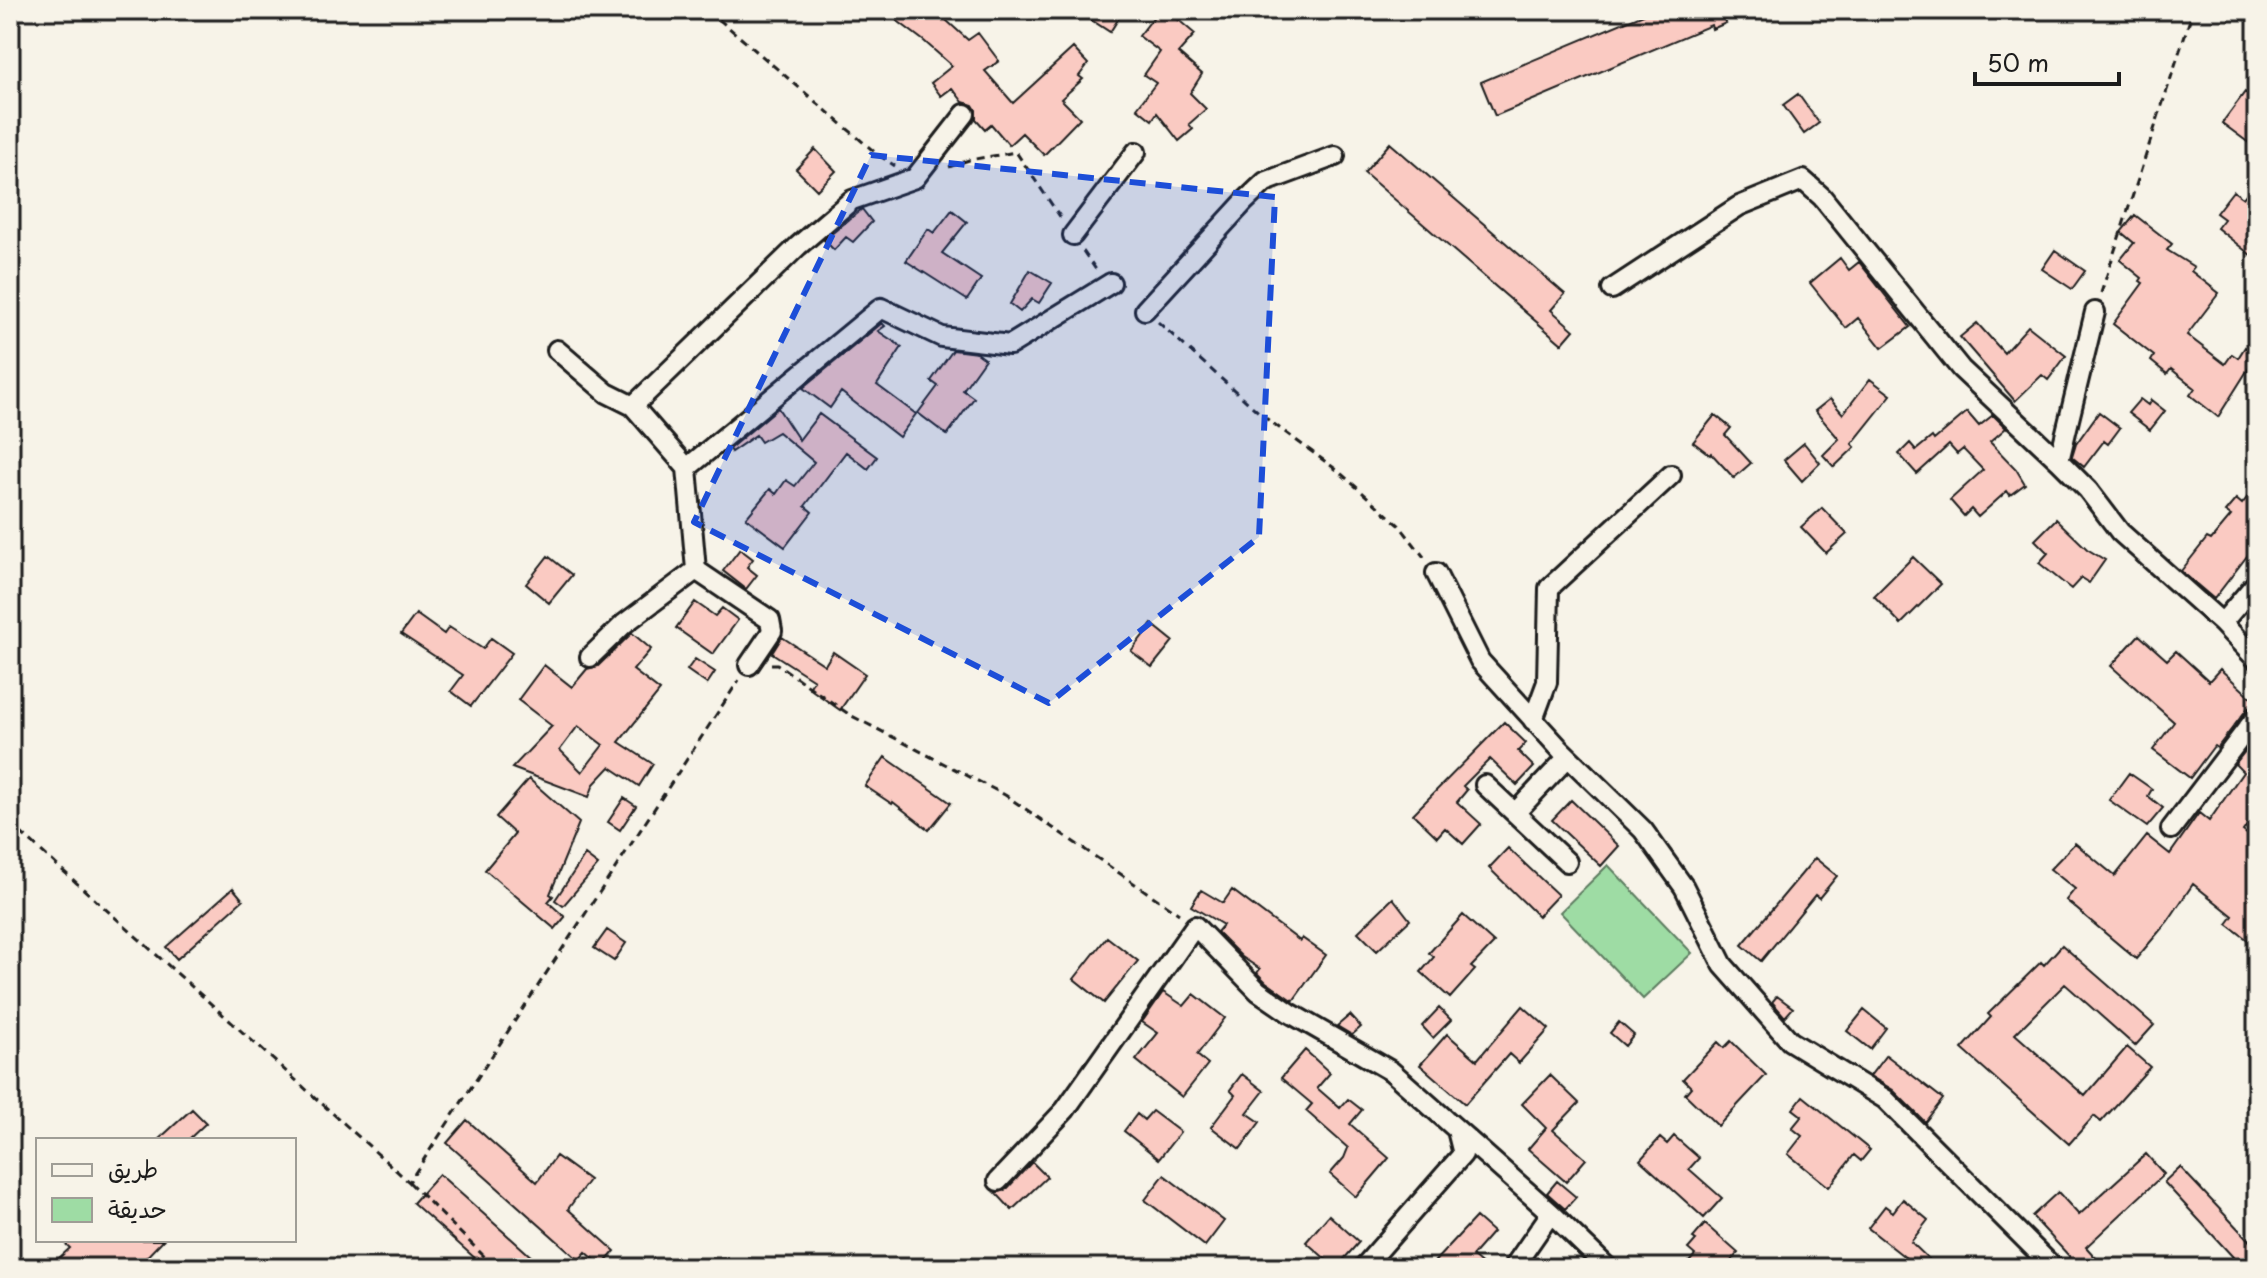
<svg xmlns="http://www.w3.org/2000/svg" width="2267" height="1278" font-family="'Playpen Sans','Playpen Sans Arabic',sans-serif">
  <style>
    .green { fill: #9edca4; stroke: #5d7c60; stroke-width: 2 }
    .building { fill: #facac2; stroke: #1c1c1c; stroke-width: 2; fill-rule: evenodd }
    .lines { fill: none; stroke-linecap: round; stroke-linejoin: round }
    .minor-casing { stroke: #1c1c1c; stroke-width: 24 }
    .path { stroke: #1c1c1c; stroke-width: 3; stroke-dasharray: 8 6; stroke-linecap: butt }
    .minor { stroke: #f7f3e8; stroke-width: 18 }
    .marked { fill: #1d4ed8; fill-opacity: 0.2; stroke: #1d4ed8; stroke-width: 6; stroke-dasharray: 16 10; stroke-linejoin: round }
  </style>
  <rect width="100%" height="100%" fill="#f7f3e8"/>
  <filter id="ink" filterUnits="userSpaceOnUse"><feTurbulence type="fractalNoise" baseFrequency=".0125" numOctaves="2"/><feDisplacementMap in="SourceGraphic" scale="16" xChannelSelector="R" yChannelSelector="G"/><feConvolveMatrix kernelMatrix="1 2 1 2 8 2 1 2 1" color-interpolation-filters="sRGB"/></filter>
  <g filter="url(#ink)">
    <!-- green -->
    <path class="green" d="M1608,865L1692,953L1643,999L1560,912Z"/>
    <!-- building -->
    <path class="building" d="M883,10H935L968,40L978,33L999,61L985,71L1013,103L1073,48L1088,64L1079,76L1083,79L1061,99L1080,118L1044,155L1022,133L1009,145L991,124L985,129L976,119V110L973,105L963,102L952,88L941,96L931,83L952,66L924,41Z
      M1076,10H1124L1110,32Z
      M1159,10H1181L1175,17L1195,34L1178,53L1202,74L1190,93L1206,109L1189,124L1193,129L1179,141L1157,113L1152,120L1137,108L1156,83L1144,75L1160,52L1139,36Z
      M1653,10H1747L1724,20L1726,23L1712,29L1711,25L1495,116L1481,82Z
      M2245,92L2257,101V149L2222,123Z
      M1798,94L1819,123L1804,134L1783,105Z
      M1390,143L1565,294L1551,310L1574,330L1562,344L1364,173Z
      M815,149L836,171L817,190L796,169Z
      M2257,181V260L2217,228L2224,219L2216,213L2233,191L2243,198Z
      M862,209L872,222L853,242L846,237L834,250L824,240Z
      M952,210L967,222L942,253L981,279L967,300L906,261L928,229L934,233Z
      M2135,215L2172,244L2167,250L2194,267L2191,271L2219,293L2187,335L2225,364L2232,354L2238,358L2245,347L2257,355L2218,417L2190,395L2195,388L2171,369L2167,374L2151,361L2154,356L2113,324L2143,283L2140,281L2142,278L2120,260L2134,243L2121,232Z
      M2055,250L2085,271L2072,289L2042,269Z
      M1840,258L1849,270L1859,262L1910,327L1882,348L1858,318L1846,328L1810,283Z
      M1030,270L1052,283L1039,303L1032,299L1020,312L1010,304Z
      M882,323L885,326L878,331L902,347L877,385L916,414L899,437L841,392L830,408L803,388Z
      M1977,323L2004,353L2028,326L2066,356L2048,380L2042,375L2015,401L1960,337Z
      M953,350L977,353L985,359L963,390L974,398L947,435L918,413L938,386L931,381Z
      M1870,379L1891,395L1852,444L1855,447L1834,467L1823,455L1839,439L1815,411L1830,399L1843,414Z
      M2140,399L2148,405L2151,400L2165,411L2150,430L2128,413Z
      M778,408L799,440L819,414L877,457L868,469L846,452L805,506L812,512L785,547L746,518L770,489L776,494L786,480L795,486L814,462L778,432L761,442L756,435L731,452L729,449Z
      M1967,412L1979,426L1993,415L2006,428L1990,442L2016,469L2025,484L2010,495L2007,491L1978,517L1971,509L1964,516L1950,500L1983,470L1963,449L1957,454L1949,445L1917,474L1899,454L1910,443L1916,450L1932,437L1934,440Z
      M2099,412L2120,428L2108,444L2104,441L2084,467L2072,457L2076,444Z
      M1715,415L1731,428L1725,435L1751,463L1734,478L1711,453L1710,455L1693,442Z
      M1804,443L1820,463L1802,481L1784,460Z
      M2257,485V543L2214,599L2181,571L2207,538L2211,540L2231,516L2225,512L2236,499L2242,504Z
      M1822,508L1847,534L1826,553L1801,527Z
      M2056,519L2087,549L2105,560L2089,583L2081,578L2071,589L2039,563L2048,553L2035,540Z
      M740,549L753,559L747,567L757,575L746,589L723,571Z
      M548,556L572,575L549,603L526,584Z
      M1913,557L1941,584L1901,624L1874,596Z
      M695,602L715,616L722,608L738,620L713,654L676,628Z
      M416,614L444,634L449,627L483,649L491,638L512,653L471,706L451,691L463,675L401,634Z
      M1152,624L1173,641L1152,667L1131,651Z
      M632,633L651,649L633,670L660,691L619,742L653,764L639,786L610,767L594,784L589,797L512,768L552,726L518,700L544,665L572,687L587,669L598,666ZM578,726L603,745L582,772L560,750Z
      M2139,635L2167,660L2176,651L2209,681L2220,669L2257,703L2247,709L2217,748L2214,746L2190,778L2153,750L2174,722L2111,666Z
      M782,637L825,665L833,652L865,674L840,710L809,688L814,680L772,653Z
      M695,659L715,672L707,684L687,670Z
      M1504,722L1526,743L1518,751L1534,767L1517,785L1490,759L1463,786L1467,790L1457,802L1481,824L1463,844L1445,828L1437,837L1413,814Z
      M2257,736V811L2243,831L2257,842V947L2227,924L2233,916L2193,884L2168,921L2136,959L2066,900L2075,889L2050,869L2075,843L2115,876L2147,836L2170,854L2199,813L2209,821L2243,772L2235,764Z
      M885,757L951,803L929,830L893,802L892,804L865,786Z
      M2129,773L2152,789L2148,796L2163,808L2147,827L2109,800Z
      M529,779L579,823L550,894L553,896L548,902L565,917L555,929L485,870L515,834L496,817Z
      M624,798L636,806L620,830L608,822Z
      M1571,800L1619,846L1601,866L1552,820Z
      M1508,848L1558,895L1538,916L1489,868Z
      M585,855L598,865L563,906L555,900Z
      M1815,858L1837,876L1819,898L1815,895L1761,961L1742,945Z
      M233,888L243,900L177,959L166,947Z
      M1201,890L1223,903L1232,890L1300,941L1302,938L1326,955L1293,1001L1266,982L1257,973L1260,969L1242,957L1217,932L1223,925L1191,906Z
      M1393,898L1410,920L1377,951L1358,932Z
      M1463,915L1494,943L1471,967L1475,970L1450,998L1421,972L1434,957L1429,953Z
      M607,930L626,943L614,961L594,948Z
      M1107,937L1138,961L1104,1003L1074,979Z
      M2062,945L2154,1025L2135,1046L2065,984L2015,1034L2085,1096L2127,1047L2150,1067L2101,1122L2094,1116L2069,1144L1962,1049L1991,1017L1988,1014L2041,962L2044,965Z
      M1163,992L1184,1006L1194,994L1225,1018L1197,1055L1208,1064L1182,1097L1136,1060L1158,1033L1142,1022Z
      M1777,996L1793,1008L1785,1017L1772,1002Z
      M1523,1006L1549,1029L1519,1063L1509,1054L1465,1104L1420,1065L1447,1034L1477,1060Z
      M1439,1008L1451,1020L1433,1038L1422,1026Z
      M1864,1010L1886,1028L1870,1049L1847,1031Z
      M1350,1015L1361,1027L1352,1035L1337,1026Z
      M1619,1022L1634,1035L1625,1046L1610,1033Z
      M1731,1041L1766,1075L1718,1126L1685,1094L1691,1087L1683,1079L1718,1042L1724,1048Z
      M1305,1050L1330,1073L1317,1088L1340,1108L1348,1099L1362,1110L1350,1124L1389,1158L1356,1197L1330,1174L1344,1158L1348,1148L1306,1111L1312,1104L1281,1078Z
      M1886,1055L1943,1099L1925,1122L1893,1090L1870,1076Z
      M1242,1074L1264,1091L1247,1113L1260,1122L1240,1149L1211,1127L1235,1095L1230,1090Z
      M1550,1075L1579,1103L1553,1130L1586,1159L1566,1182L1528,1149L1546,1128L1522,1104Z
      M1803,1096L1870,1150L1861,1161L1854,1155L1829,1187L1788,1154L1802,1136L1792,1128L1802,1116L1793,1109Z
      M192,1109L206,1123L188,1140H158Z
      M1152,1111L1180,1132L1159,1159L1124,1131L1137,1114L1144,1120Z
      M467,1120L537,1182L556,1156L589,1180L568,1209L615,1251L602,1266L586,1252L579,1260L447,1143Z
      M1674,1136L1699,1158L1689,1169L1722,1198L1704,1218L1640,1160L1660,1138L1667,1144Z
      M2146,1154L2164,1174L2086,1247L2105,1268H2066L2064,1263L2070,1257L2032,1216L2058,1192L2079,1215Z
      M1032,1162L1047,1177L1012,1210L996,1193L1007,1189Z
      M2180,1167L2257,1249V1268H2221L2233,1257L2164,1182Z
      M439,1174L544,1268H486L413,1203Z
      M1164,1175L1224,1221L1205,1246L1145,1200Z
      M1557,1181L1576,1197L1565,1209L1547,1193Z
      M1903,1199L1928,1220L1911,1242L1938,1268H1896L1906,1258L1868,1228L1885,1206L1893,1212Z
      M1329,1215L1359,1242L1336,1268L1306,1242Z
      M1476,1217L1493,1232L1472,1256L1486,1268H1444L1435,1261Z
      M1705,1224L1738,1253L1725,1268H1684L1695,1255L1688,1249L1696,1240L1693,1238Z
      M61,1240H163L136,1268H48L70,1248Z"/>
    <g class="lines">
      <!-- minor casing -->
      <g class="minor-casing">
        <path id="minor" d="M1073,235L1136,152
          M1612,289L1739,206L1803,180L1822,197L1961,369L2059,461
          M1145,310L1245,201L1265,182L1335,156
          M2095,312L2059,461L2088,490L2120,532L2222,623L2257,660
          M557,350L607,393L633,406L687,468L696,570
          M633,406L798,246L852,200L915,178L965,114
          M687,468L881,308L942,337L1010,345L1111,283
          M696,570L770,620L772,631L749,665
          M1436,573L1480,661L1561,750L1643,830L1684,887L1723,965L1790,1041L1885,1099L2054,1268
          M2222,623L2257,582
          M590,657L624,624L696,570
          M1533,720L1547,682L1549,588L1671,475
          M1485,785L1567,862
          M1515,813L1568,757
          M2171,829L2257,716
          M998,1181L1065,1110L1195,926L1258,991L1290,1013L1391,1071L1551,1213L1608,1268
          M1363,1268L1463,1154L1457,1130
          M1513,1268L1551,1213"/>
      </g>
      <!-- path -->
      <path class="path" d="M708,10L877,154L895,166
        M949,167L969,160L1016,152L1061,218
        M1083,251L1097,271
        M2101,293L2193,10
        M1158,322L1263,416L1337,470L1399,525L1424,557
        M771,664H777L850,715L1005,795L1179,914
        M10,823L409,1182L739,680
        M409,1182L496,1268
        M10,1249L28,1268"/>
      <!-- minor -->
      <use href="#minor" class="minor"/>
    </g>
  </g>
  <!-- marked area -->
  <path class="marked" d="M871,155L1275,197L1259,537L1049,703L694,522Z"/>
  <!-- margin -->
  <rect width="2267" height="1278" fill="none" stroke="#f7f3e8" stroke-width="40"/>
  <rect x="20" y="20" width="2227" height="1238" fill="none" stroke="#1c1c1c" stroke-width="3" filter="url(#ink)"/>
  <!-- legend -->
  <rect x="36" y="1138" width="260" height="104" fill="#f7f3e8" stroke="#9f9d96" stroke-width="2"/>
  <rect x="52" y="1164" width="40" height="12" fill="#f7f3e8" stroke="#9f9d96" stroke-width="2"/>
  <text x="108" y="1178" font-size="24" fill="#1c1c1c">طريق</text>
  <rect x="52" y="1198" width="40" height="24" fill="#9edca4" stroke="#9f9d96" stroke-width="2"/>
  <text x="108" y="1218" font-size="24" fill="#1c1c1c">حديقة</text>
  <!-- scale -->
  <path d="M1975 72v12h144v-12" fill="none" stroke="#1c1c1c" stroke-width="4"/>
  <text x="1987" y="72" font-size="24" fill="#1c1c1c" stroke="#f7f3e8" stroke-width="6" paint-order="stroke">50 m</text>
</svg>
